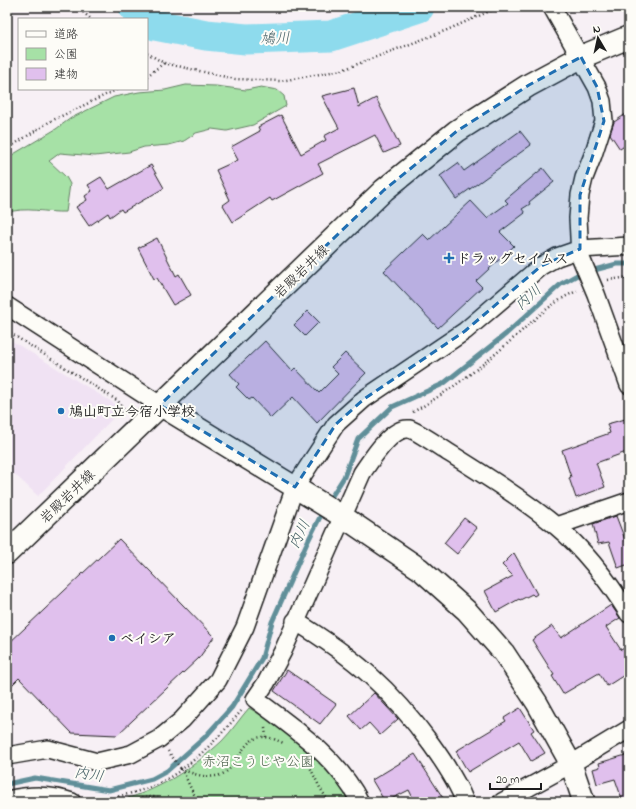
<svg xmlns="http://www.w3.org/2000/svg" width="636" height="809" font-family="'Indie Flower','Klee One',sans-serif">
  <style>
    .built { fill: #f0e2f3 }
    .green { fill: #a6e1a6; stroke: #617e61 }
    .lines { fill: none; stroke-linecap: round; stroke-linejoin: round }
    .stream { stroke: #608f99; stroke-width: 5 }
    .river { stroke: #8edbed; stroke-width: 31 }
    .building { fill: #e0c0ed; stroke: #1c1c1c }
    .minor-casing { stroke: #1c1c1c; stroke-width: 20 }
    .tertiary-casing { stroke: #1c1c1c; stroke-width: 24 }
    .secondary-casing { stroke: #1c1c1c; stroke-width: 25 }
    .path { stroke: #1c1c1c; stroke-width: 2.5; stroke-dasharray: 1 3; stroke-linecap: butt }
    .minor { stroke: #fdfcf7; stroke-width: 17 }
    .tertiary { stroke: #fdfcf7; stroke-width: 21 }
    .secondary { stroke: #fdfcf7; stroke-width: 22 }
    .marked { fill: #1f6fb2; fill-opacity: 0.2; stroke: #1f6fb2; stroke-width: 3; stroke-dasharray: 8 5; stroke-linejoin: round }
    .poi-dot { fill: #1f6fb2; stroke: #fdfcf7; stroke-width: 1.5 }
    .labels { text-anchor: middle; stroke-width: 4; stroke-linejoin: round; paint-order: stroke }
    .poi-label { font-size: 14px; font-weight: bold; fill: #1c1c1c; stroke: #fdfcf7; text-anchor: start }
    .street-label { font-size: 14px; fill: #1c1c1c; stroke: #fdfcf7 }
    .park-label { font-size: 14px; fill: #4c614c; stroke: #fdfcf7 }
    .water-label { font-size: 15px; font-style: italic; fill: #445f65; stroke: #fdfcf7 }
  </style>
  <rect width="100%" height="100%" fill="#f7f0f5"/>
  <filter id="ink" filterUnits="userSpaceOnUse"><feTurbulence type="fractalNoise" baseFrequency=".025" numOctaves="2"/><feDisplacementMap in="SourceGraphic" scale="8" xChannelSelector="R" yChannelSelector="G"/><feConvolveMatrix kernelMatrix="1 2 1 2 8 2 1 2 1" color-interpolation-filters="sRGB"/></filter>
  <g filter="url(#ink)">
    <!-- built -->
    <path class="built" d="M7,338L115,404L114,417L38,496L9,469L7,470Z"/>
    <!-- green -->
    <path class="green" d="M186,85L216,86L246,90L261,87L277,90L284,96L286,106L253,125L227,131L212,129L196,133L184,141L169,145L144,147L129,152L95,156L60,153L49,161L66,177L70,184L66,212C47,213 24,206 7,213V159L12,155L56,129L71,118L114,97L139,92L165,90Z
      M249,708C290,731 326,762 351,802H127L128,798C163,788 195,766 222,741C232,731 240,718 249,708Z"/>
    <g class="lines">
      <!-- stream -->
      <path class="stream" d="M328,502L344,477L358,439L392,407L443,384L506,334L561,284L579,274L617,264H629
        M7,784L35,778L109,790L152,779L167,771L205,737L232,707L262,658L272,622L306,545L323,511"/>
      <!-- river -->
      <path class="river" d="M134,7L155,25L206,35L246,39L331,36L419,7"/>
    </g>
    <!-- building -->
    <path class="building" d="M354,88L359,107L376,98L400,146L384,153L375,135L318,164L323,173L272,201L270,198L233,222L223,205L230,200L216,170L238,160L231,147L260,131L258,127L281,115L301,154L326,140L324,136L339,128L322,96Z
      M629,112V143L620,149L610,134L614,122Z
      M520,131L531,145L456,199L440,176L458,163L464,171Z
      M151,165L164,188L123,212L121,209L110,217L108,213L89,226L76,207L87,200L85,196L92,191L88,185L101,177L109,189Z
      M543,168L554,182L529,202L530,204L522,209L525,213L500,232L514,246L476,281L482,287L438,328L384,271L423,234L429,240L471,201L487,218L508,203L505,200Z
      M157,238L176,276L179,274L191,295L173,305L157,278L154,279L138,248Z
      M308,311L319,322L305,336L294,325Z
      M265,341L292,371L295,368L319,393L338,374L331,367L345,353L366,373L317,423L293,397L271,418L252,398L249,400L236,387L239,384L230,374Z
      M629,418V451L596,463L605,487L576,498L569,478L571,477L562,450L610,433L607,424Z
      M616,516L629,550V564L618,568L609,542L598,544L593,524Z
      M464,518L477,528L457,554L444,543Z
      M119,539L214,637L199,658L117,735L72,733L19,678L7,690V645Z
      M514,553L537,594L534,596L532,594L520,600L519,599L496,612L485,591L513,576L502,565Z
      M611,605L620,618L606,627L621,650L629,645V672L607,686L599,673L563,694L552,676L554,675L532,640L552,626L561,638Z
      M287,670L336,704L320,724L274,691Z
      M374,693L398,719L380,735L369,723L361,730L349,716Z
      M520,708L534,730L531,732L545,753L531,761L519,741L468,772L456,751L506,721L504,718Z
      M415,754L443,798L435,802H415L409,790L385,802L372,780Z
      M629,754V802H623L615,779L597,784L593,769L600,767L599,763Z"/>
    <g class="lines">
      <!-- minor casing -->
      <g class="minor-casing">
        <path id="minor" d="M552,7L597,87L602,101L604,121L593,155L584,178L580,195L578,218L580,256L596,294L629,385
          M7,306L160,405
          M556,526L629,501
          M295,621C354,657 391,689 431,744C444,762 457,781 465,802
          M7,756L48,749L97,762L131,754L159,739L182,720L218,680L245,627L295,487L336,424L364,399L465,331L541,266L557,257L580,249L629,246
          M7,800C30,795 50,794 72,802
          M360,802C338,758 294,728 255,699L266,683L283,651L362,473C371,460 391,427 409,429C416,430 443,449 451,454C486,476 523,499 556,526C585,550 609,582 629,614
          M502,802L571,764L629,729"/>
      </g>
      <!-- tertiary casing -->
      <g class="tertiary-casing">
        <path id="tertiary" d="M160,405L342,516L420,569L467,611L504,653L537,703L571,764L584,802"/>
      </g>
      <!-- secondary casing -->
      <g class="secondary-casing">
        <path id="secondary" d="M7,553L384,190L457,131L529,85L581,57L629,37"/>
      </g>
      <!-- path -->
      <path class="path" d="M77,7L91,19
        M147,53L164,63L235,79L281,81L342,70L447,30L499,7
        M147,76L164,63
        M7,149L49,122L118,89
        M608,280L629,277
        M7,331L118,401L123,408L122,416
        M413,412C448,392 476,371 507,344C528,326 550,302 577,291
        M265,728L266,737
        M168,751L181,769
        M309,765L320,788L329,802
        M199,801C190,791 188,779 181,769C193,774 207,779 220,775C244,767 240,721 283,743
        M95,802C112,798 131,794 148,788C185,774 217,740 242,710
        M130,802C144,798 153,793 166,802
        M196,802L199,801L203,802"/>
      <!-- minor -->
      <use href="#minor" class="minor"/>
      <!-- tertiary -->
      <use href="#tertiary" class="tertiary"/>
      <!-- secondary -->
      <use href="#secondary" class="secondary"/>
    </g>
  </g>
  <!-- marked area -->
  <path class="marked" d="M581,57L597,87L604,121L580,195V249L541,266L465,331L364,399L336,424L295,487L160,405L384,190L457,131L529,85Z"/>
  <!-- markers -->
  <g class="poi-dot">
    <path d="M447 252h4v4h4v4h-4v4h-4v-4h-4v-4h4z"/>
    <circle cx="61" cy="411" r="4"/>
    <circle cx="112" cy="638" r="4"/>
  </g>
  <g class="labels">
    <!-- poi labels -->
    <g class="poi-label">
      <text x="457" y="263">ドラッグセイムス</text>
      <text x="69" y="416">鳩山町立今宿小学校</text>
      <text x="120" y="643">ベイシア</text>
    </g>
    <!-- street labels -->
    <g class="street-label">
      <text transform="translate(301 271) rotate(-44)" y="5">岩殿岩井線</text>
      <text transform="translate(67 496) rotate(-44)" y="5">岩殿岩井線</text>
    </g>
    <!-- park labels -->
    <g class="park-label">
      <text x="258" y="766">赤沼こうじや公園</text>
    </g>
    <!-- water labels -->
    <g class="water-label">
      <text transform="translate(275 38) rotate(-2)" y="5">鳩川</text>
      <text transform="translate(528 297) rotate(-42)" y="5">内川</text>
      <text transform="translate(299 534) rotate(-64)" y="5">内川</text>
      <text transform="translate(89 774) rotate(9)" y="5">内川</text>
    </g>
  </g>
  <!-- margin -->
  <rect width="636" height="809" fill="none" stroke="#fdfcf7" stroke-width="24"/>
  <rect x="12" y="12" width="612" height="785" fill="none" stroke="#1c1c1c" stroke-width="1.5" filter="url(#ink)"/>
  <!-- legend -->
  <rect x="18" y="18" width="130" height="72" fill="#fdfcf7" stroke="#a3a29f"/>
  <rect x="26" y="31" width="20" height="6" fill="#fdfcf7" stroke="#a3a29f"/>
  <text x="54" y="38" font-size="12" fill="#1c1c1c">道路</text>
  <rect x="26" y="48" width="20" height="12" fill="#a6e1a6" stroke="#a3a29f"/>
  <text x="54" y="58" font-size="12" fill="#1c1c1c">公園</text>
  <rect x="26" y="68" width="20" height="12" fill="#e0c0ed" stroke="#a3a29f"/>
  <text x="54" y="78" font-size="12" fill="#1c1c1c">建物</text>
  <!-- north arrow -->
  <g transform="translate(598 38) rotate(351)" stroke="#fdfcf7" stroke-width="3" paint-order="stroke">
  <path d="M0-3L7 15L0 10L-7 15Z" fill="#1c1c1c"/>
  <text y="-6" font-size="11" font-weight="bold" text-anchor="middle" fill="#1c1c1c">N</text>
  </g>
  <!-- scale -->
  <path d="M490 783v6h51v-6" fill="none" stroke="#1c1c1c" stroke-width="2"/>
  <text x="496" y="783" font-size="12" fill="#1c1c1c" stroke="#fdfcf7" stroke-width="3" paint-order="stroke">20 m</text>
</svg>
